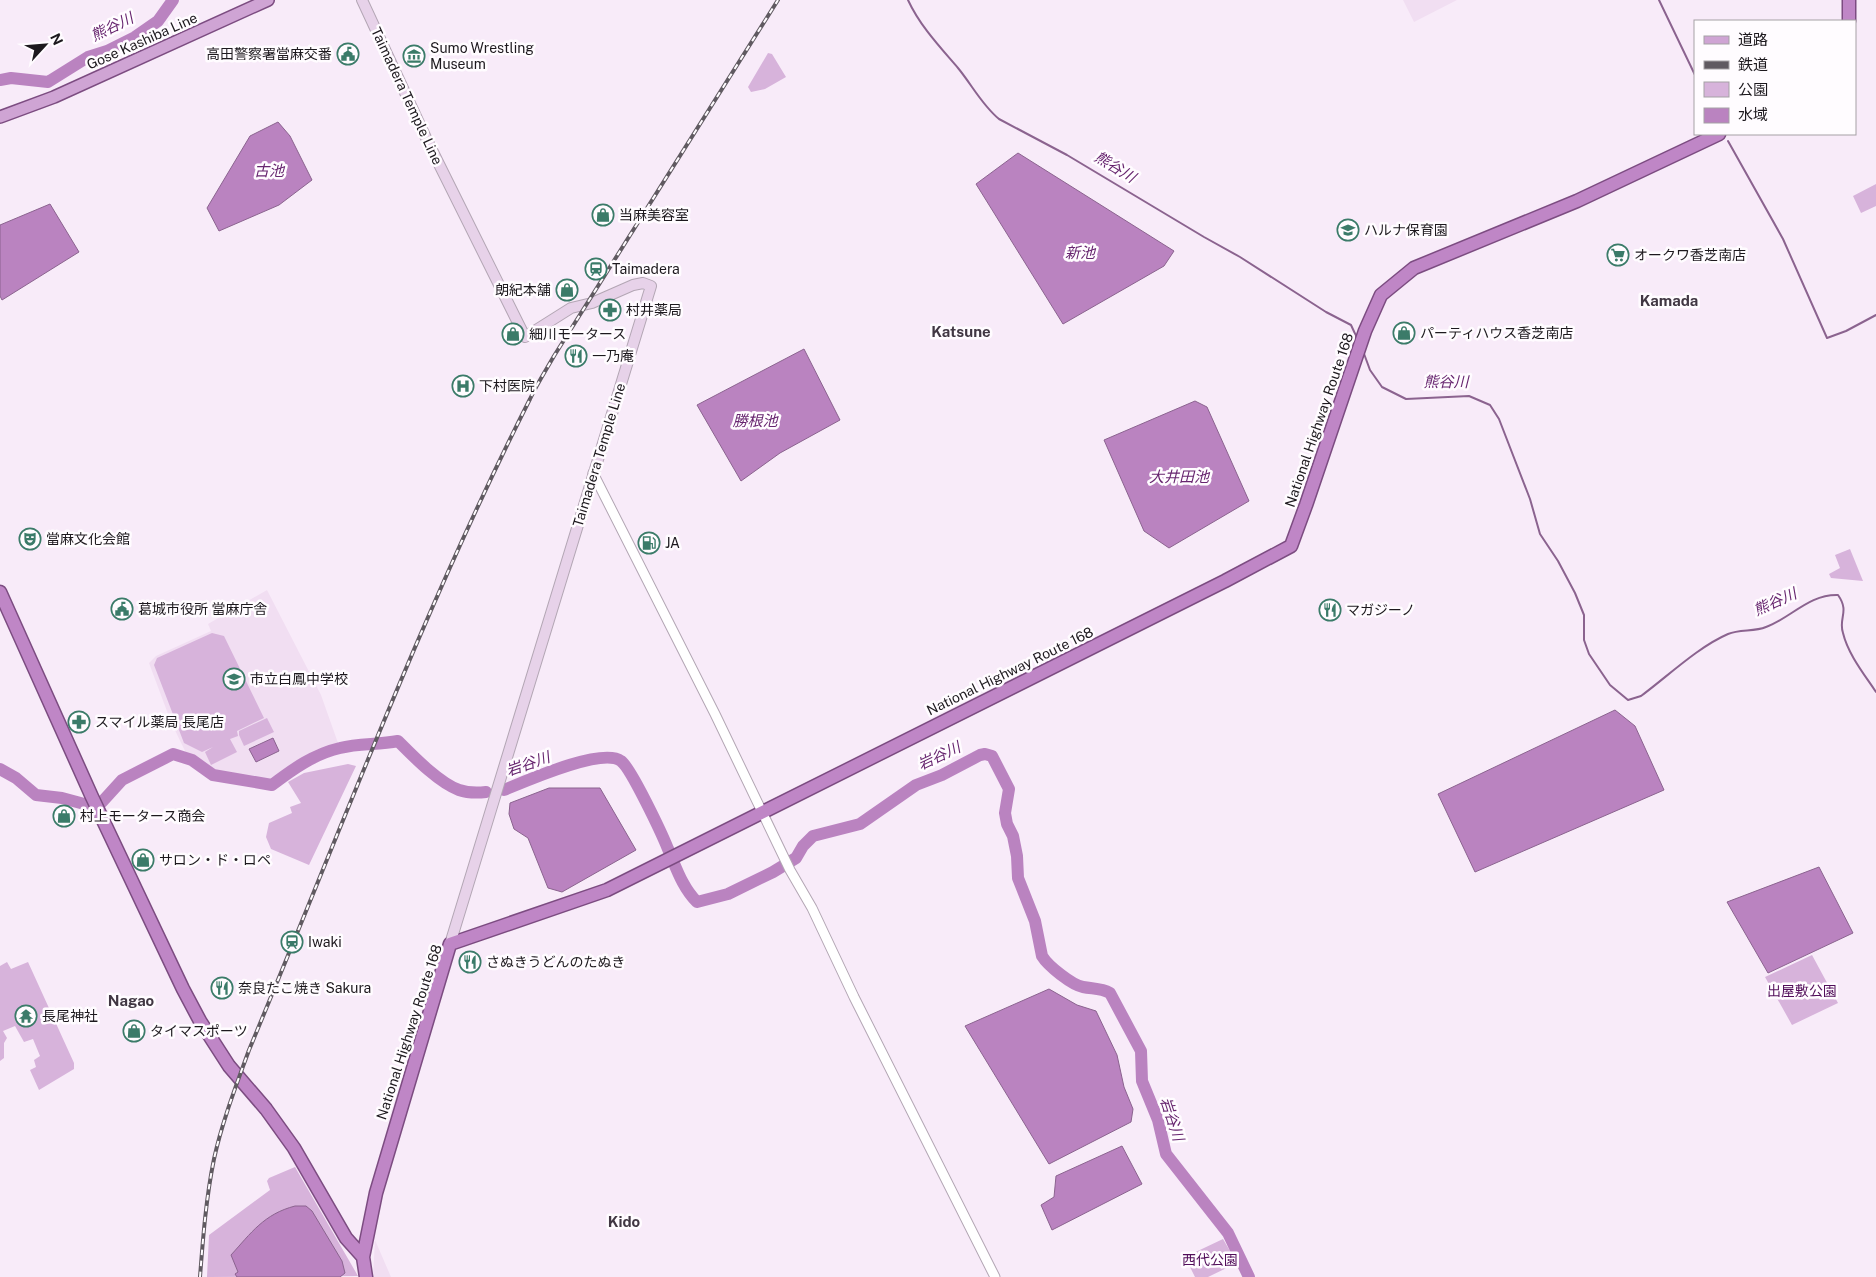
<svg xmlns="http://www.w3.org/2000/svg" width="1876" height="1277" font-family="'Public Sans','Noto Sans JP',sans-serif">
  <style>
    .built { fill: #f1def2 }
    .green { fill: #d7b3db }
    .water { fill: #ba83c0; stroke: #8b638f }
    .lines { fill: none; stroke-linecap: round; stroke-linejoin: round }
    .stream { stroke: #8b638f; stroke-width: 2 }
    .river { stroke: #ba83c0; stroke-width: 12 }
    .tertiary-casing { stroke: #b3a6b4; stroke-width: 11 }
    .secondary-casing { stroke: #b3a6b4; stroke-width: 12 }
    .primary-casing { stroke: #7c4c81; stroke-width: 14 }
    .trunk-casing { stroke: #7c4c81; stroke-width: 15 }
    .tertiary { stroke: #fff; stroke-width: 9 }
    .secondary { stroke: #e7d2e9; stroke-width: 10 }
    .primary { stroke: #cfa4d4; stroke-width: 11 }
    .trunk { stroke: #bf86c6; stroke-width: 12 }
    .rail-casing { stroke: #605a61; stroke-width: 4 }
    .rail { stroke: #fffcff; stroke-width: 2; stroke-dasharray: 5.5; stroke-linecap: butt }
    .labels { text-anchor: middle; stroke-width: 5; stroke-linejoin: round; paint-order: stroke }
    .street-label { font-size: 14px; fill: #1d191e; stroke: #fffcff }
    .poi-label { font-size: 14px; fill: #1d191e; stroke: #fffcff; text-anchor: start }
    .park-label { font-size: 14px; fill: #520e5a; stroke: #fffcff }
    .water-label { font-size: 15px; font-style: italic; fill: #67256f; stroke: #fffcff }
    .neighbourhood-label { font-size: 15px; font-weight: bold; fill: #413743; stroke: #fffcff }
  </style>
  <rect width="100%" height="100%" fill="#f8ebf9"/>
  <!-- built -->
  <path class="built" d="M1403,0H1457L1414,22Z
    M267,590L321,695L338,743L294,767L272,783L218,774L186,753L171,722L149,663L156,656L211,631L208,624Z
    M375,1240L391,1277H373Z"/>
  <!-- green -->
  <path class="green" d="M768,53L772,54L786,77L765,89L751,92L748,87Z
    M1876,184V206L1861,213L1853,196Z
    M1850,549L1863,581L1831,578L1829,574L1840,568L1835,555Z
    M212,633L224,636L264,718L237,731L238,736L230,739L237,752L211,765L205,752L213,747L202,752L184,743L154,665L157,658Z
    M267,718L274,732L244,746L239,735V731Z
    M348,764L356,766L309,865L271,849L266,837L269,823L292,813L290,807L301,803L288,782L304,773Z
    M1812,955L1838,1003L1792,1025L1765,977Z
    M7,962L11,969L28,962L74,1063V1069L39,1090L30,1070L36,1067L34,1060L40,1056L33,1039L24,1042L15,1026L3,1031L7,1038L4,1043V1058L0,1061V966Z
    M295,1167L358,1276L207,1277L209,1235L270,1190L267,1181L269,1178Z
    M1223,1239L1237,1263L1208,1277H1195L1185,1257Z"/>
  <!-- water -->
  <path class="water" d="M278,122L290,136L312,180L279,205L219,231L207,208L250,136Z
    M1018,153L1174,251L1164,266L1063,324L976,184Z
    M50,204L79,252L2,300L0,296V225Z
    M804,349L840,420L780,453L741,481L697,405Z
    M1195,401L1207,407L1249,501L1169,548L1144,531L1104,440Z
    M1615,710L1635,726L1664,790L1475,872L1438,794Z
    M273,738L279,751L256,762L249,749Z
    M549,788H600L636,850L562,892L548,888L528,838L514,829L509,814L510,803Z
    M1819,867L1853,933L1768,973L1727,902Z
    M1049,989L1077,1005L1096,1011L1117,1055L1124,1087L1133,1109L1131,1122L1049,1164L965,1026Z
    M1122,1146L1142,1184L1052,1230L1041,1205L1054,1197L1056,1176Z
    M295,1206H306L312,1211L342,1261L345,1273L340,1277H237L235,1274L238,1272L231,1255C251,1233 264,1214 295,1206Z"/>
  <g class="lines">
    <!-- stream -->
    <path class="stream" d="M908,0C920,26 940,47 958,68C972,85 982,105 999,119L1067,155L1204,237L1240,257L1326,312L1351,325L1357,338
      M1659,0L1695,75
      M1728,141L1783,239L1827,338L1846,331L1876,315
      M1363,351L1370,370L1382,387L1406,399L1469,396L1490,405L1499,419L1530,499L1540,534L1558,561L1575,593L1584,615V640L1589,654L1610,685L1628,700L1641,696C1668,676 1698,647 1728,634C1740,629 1754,632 1766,627C1791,618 1809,594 1838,595C1850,612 1838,618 1843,633C1848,654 1864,674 1876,692"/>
    <!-- river -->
    <path class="river" d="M0,80L11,78L48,82L88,57L107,51L135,37L158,21L173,0
      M0,769L16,778L36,795L62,798L88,805L102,802L122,780L173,754L192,760L213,775L272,785C293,769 314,754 340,748C359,743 378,745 398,741C413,756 439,783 459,790C468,793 477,793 486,792
      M504,790C526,781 602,747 621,761C631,768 662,834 668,849C676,867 682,887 697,902L728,894L773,872L796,858L803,846L813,836L860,824L916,785L942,775L980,755L985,754L992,756L1009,789L1005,813L1007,824L1013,836L1017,856L1018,878L1035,921L1042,956C1048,966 1072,985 1083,987C1093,989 1101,988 1110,993L1141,1051L1142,1081L1158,1120L1166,1154L1228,1233L1249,1277"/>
    <!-- tertiary casing -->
    <g class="tertiary-casing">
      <path id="tertiary" d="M593,473L715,714L790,870L812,908L854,997L995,1277"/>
    </g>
    <!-- secondary casing -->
    <g class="secondary-casing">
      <path id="secondary" d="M362,0L427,140L525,337L571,308L592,303L633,285L643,283L651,286L450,944"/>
    </g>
    <!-- primary casing -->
    <g class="primary-casing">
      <path id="primary" d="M0,117L54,97L268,0"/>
    </g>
    <!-- trunk casing -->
    <g class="trunk-casing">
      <path id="trunk" d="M1849,0V21
        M0,592L92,797L183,989L200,1021L229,1066L266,1109L294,1148L346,1238L363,1257L366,1277
        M363,1257L376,1193L450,944L607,890L1225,581L1291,546L1306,505L1365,331L1381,295L1414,268L1577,201L1719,134"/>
    </g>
    <!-- tertiary -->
    <use href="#tertiary" class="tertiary"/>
    <!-- secondary -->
    <use href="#secondary" class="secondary"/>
    <!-- primary -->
    <use href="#primary" class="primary"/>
    <!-- trunk -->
    <use href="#trunk" class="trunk"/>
    <!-- rail casing -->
    <g class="rail-casing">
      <path id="rail" d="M200,1277C203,1238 206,1198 214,1159C222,1122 236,1086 249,1050C340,832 423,610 530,399C537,384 546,370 554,356L778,0"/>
    </g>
    <!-- rail -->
    <use href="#rail" class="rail"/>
  </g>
  <!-- icons -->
  <defs>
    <g id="civic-ring" transform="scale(1.125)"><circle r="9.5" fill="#fffcff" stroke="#3b7b69" stroke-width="1.5"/><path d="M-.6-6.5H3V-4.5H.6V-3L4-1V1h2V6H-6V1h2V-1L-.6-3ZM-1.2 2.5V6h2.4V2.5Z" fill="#3b7b69"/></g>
    <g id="museum-ring" transform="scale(1.125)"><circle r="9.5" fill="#fffcff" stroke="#3b7b69" stroke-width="1.5"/><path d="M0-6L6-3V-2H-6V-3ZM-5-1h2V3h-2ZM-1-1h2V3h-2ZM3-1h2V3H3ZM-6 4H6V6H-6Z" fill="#3b7b69"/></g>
    <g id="shop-ring" transform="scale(1.125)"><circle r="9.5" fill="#fffcff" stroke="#3b7b69" stroke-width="1.5"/><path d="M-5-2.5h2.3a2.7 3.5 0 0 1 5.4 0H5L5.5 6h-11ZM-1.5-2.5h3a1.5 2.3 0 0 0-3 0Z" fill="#3b7b69"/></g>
    <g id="school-ring" transform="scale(1.125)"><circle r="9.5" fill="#fffcff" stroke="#3b7b69" stroke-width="1.5"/><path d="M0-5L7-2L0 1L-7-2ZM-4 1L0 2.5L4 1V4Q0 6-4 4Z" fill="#3b7b69"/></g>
    <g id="supermarket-ring" transform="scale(1.125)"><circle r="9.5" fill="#fffcff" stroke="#3b7b69" stroke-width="1.5"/><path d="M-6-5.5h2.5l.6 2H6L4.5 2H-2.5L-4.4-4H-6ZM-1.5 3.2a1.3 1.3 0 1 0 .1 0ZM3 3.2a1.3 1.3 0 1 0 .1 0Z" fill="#3b7b69"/></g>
    <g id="station-ring" transform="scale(1.125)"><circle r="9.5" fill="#fffcff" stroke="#3b7b69" stroke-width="1.5"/><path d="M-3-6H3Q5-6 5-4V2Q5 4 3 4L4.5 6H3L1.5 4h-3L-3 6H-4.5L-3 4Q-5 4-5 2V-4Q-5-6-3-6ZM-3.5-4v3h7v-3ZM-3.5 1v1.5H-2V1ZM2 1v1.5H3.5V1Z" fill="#3b7b69"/></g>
    <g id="pharmacy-ring" transform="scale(1.125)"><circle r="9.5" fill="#fffcff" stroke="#3b7b69" stroke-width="1.5"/><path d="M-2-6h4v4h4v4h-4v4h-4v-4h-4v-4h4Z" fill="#3b7b69"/></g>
    <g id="restaurant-ring" transform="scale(1.125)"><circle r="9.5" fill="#fffcff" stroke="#3b7b69" stroke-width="1.5"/><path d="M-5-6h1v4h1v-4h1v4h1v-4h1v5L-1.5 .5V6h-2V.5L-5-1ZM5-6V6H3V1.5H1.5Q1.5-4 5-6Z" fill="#3b7b69"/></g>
    <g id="hospital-ring" transform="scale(1.125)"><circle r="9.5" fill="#fffcff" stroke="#3b7b69" stroke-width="1.5"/><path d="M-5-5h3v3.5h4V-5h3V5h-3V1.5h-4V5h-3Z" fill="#3b7b69"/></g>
    <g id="theatre-ring" transform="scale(1.125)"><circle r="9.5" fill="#fffcff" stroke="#3b7b69" stroke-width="1.5"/><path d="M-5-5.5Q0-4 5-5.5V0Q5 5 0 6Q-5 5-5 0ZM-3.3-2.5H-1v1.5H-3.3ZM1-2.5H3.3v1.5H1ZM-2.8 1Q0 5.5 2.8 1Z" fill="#3b7b69"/></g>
    <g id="fuel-ring" transform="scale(1.125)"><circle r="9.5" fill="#fffcff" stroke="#3b7b69" stroke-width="1.5"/><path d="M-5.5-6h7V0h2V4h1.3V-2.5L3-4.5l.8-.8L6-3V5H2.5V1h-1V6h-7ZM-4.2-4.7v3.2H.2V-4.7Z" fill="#3b7b69"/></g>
    <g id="temple-ring" transform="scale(1.125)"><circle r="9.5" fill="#fffcff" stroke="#3b7b69" stroke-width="1.5"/><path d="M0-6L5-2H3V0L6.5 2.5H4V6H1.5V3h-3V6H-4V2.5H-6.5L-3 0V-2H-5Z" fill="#3b7b69"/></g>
  </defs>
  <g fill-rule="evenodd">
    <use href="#civic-ring" x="348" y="54"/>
    <use href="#museum-ring" x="414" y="56"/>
    <use href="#shop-ring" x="603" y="215"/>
    <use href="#school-ring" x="1348" y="230"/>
    <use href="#supermarket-ring" x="1618" y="255"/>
    <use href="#station-ring" x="596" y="269"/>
    <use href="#shop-ring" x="567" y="290"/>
    <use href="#pharmacy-ring" x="610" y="310"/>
    <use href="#shop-ring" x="1404" y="333"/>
    <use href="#shop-ring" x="513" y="334"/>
    <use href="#restaurant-ring" x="576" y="356"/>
    <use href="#hospital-ring" x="463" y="386"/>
    <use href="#theatre-ring" x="30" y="539"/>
    <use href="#fuel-ring" x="649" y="543"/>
    <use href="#civic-ring" x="122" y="609"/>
    <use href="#restaurant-ring" x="1330" y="610"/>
    <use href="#school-ring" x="234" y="679"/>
    <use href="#pharmacy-ring" x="79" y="722"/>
    <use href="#shop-ring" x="64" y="816"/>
    <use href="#shop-ring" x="143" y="860"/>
    <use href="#station-ring" x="292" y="942"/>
    <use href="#restaurant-ring" x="470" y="962"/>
    <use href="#restaurant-ring" x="222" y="988"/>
    <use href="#temple-ring" x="26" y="1016"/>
    <use href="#shop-ring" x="134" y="1031"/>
  </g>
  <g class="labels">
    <!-- street labels -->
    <g class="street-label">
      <text transform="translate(142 41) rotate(-24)" y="5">Gose Kashiba Line</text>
      <text transform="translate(407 96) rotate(65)" y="5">Taimadera Temple Line</text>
      <text transform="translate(1319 420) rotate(-71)" y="5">National Highway Route 168</text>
      <text transform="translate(599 455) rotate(-73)" y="5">Taimadera Temple Line</text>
      <text transform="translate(1010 671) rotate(-26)" y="5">National Highway Route 168</text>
      <text transform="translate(409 1032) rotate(-72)" y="5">National Highway Route 168</text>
    </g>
    <!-- poi labels -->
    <g class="poi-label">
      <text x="430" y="53">Sumo Wrestling<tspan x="430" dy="16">Museum</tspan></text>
      <text x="332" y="59" text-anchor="end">高田警察署當麻交番</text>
      <text x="619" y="220">当麻美容室</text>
      <text x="1364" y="235">ハルナ保育園</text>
      <text x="1634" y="260">オークワ香芝南店</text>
      <text x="612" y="274">Taimadera</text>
      <text x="551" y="295" text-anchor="end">朗紀本舗</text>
      <text x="626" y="315">村井薬局</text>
      <text x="1420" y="338">パーティハウス香芝南店</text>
      <text x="529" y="339">細川モータース</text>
      <text x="592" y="361">一乃庵</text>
      <text x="479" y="391">下村医院</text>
      <text x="46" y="544">當麻文化会館</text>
      <text x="665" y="548">JA</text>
      <text x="138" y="614">葛城市役所 當麻庁舎</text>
      <text x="1346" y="615">マガジーノ</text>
      <text x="250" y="684">市立白鳳中学校</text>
      <text x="95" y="727">スマイル薬局 長尾店</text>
      <text x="80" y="821">村上モータース商会</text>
      <text x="159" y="865">サロン・ド・ロペ</text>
      <text x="308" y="947">Iwaki</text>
      <text x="486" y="967">さぬきうどんのたぬき</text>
      <text x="238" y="993">奈良たこ焼き Sakura</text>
      <text x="42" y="1021">長尾神社</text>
      <text x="150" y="1036">タイマスポーツ</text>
    </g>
    <!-- park labels -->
    <g class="park-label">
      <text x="1802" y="996">出屋敷公園</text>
      <text x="1210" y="1265">西代公園</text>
    </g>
    <!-- water labels -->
    <g class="water-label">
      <text transform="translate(112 27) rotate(-26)" y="5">熊谷川</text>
      <text transform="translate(1115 167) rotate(31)" y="5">熊谷川</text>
      <text x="269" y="176">古池</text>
      <text x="1080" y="258">新池</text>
      <text x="1446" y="387">熊谷川</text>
      <text x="755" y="426">勝根池</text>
      <text x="1179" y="482">大井田池</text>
      <text transform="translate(1775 602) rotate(-24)" y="5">熊谷川</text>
      <text transform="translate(939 756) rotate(-25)" y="5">岩谷川</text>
      <text transform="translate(528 764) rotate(-19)" y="5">岩谷川</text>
      <text transform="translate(1172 1119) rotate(72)" y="5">岩谷川</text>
    </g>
    <!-- neighbourhood labels -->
    <g class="neighbourhood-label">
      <text x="1669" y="306">Kamada</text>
      <text x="961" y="337">Katsune</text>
      <text x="131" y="1006">Nagao</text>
      <text x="624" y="1227">Kido</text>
    </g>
  </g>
  <!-- legend -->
  <rect x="1694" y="20" width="162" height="115" fill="#fffcff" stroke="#a5a1a5"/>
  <rect x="1704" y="36" width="25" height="8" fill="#cfa4d4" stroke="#a5a1a5"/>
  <text x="1738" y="45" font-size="15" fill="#1d191e">道路</text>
  <rect x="1704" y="61" width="25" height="8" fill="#605a61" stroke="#a5a1a5"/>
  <text x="1738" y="70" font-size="15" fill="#1d191e">鉄道</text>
  <rect x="1704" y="82" width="25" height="15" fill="#d7b3db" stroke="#a5a1a5"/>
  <text x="1738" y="95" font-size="15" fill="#1d191e">公園</text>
  <rect x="1704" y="108" width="25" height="15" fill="#ba83c0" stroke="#a5a1a5"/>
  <text x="1738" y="120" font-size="15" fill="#1d191e">水域</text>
  <!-- north arrow -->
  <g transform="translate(45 45) rotate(64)" stroke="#fffcff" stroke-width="4" paint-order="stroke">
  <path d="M0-4L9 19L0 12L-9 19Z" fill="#1d191e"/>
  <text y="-8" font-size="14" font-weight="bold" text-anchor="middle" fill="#1d191e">N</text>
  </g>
</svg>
